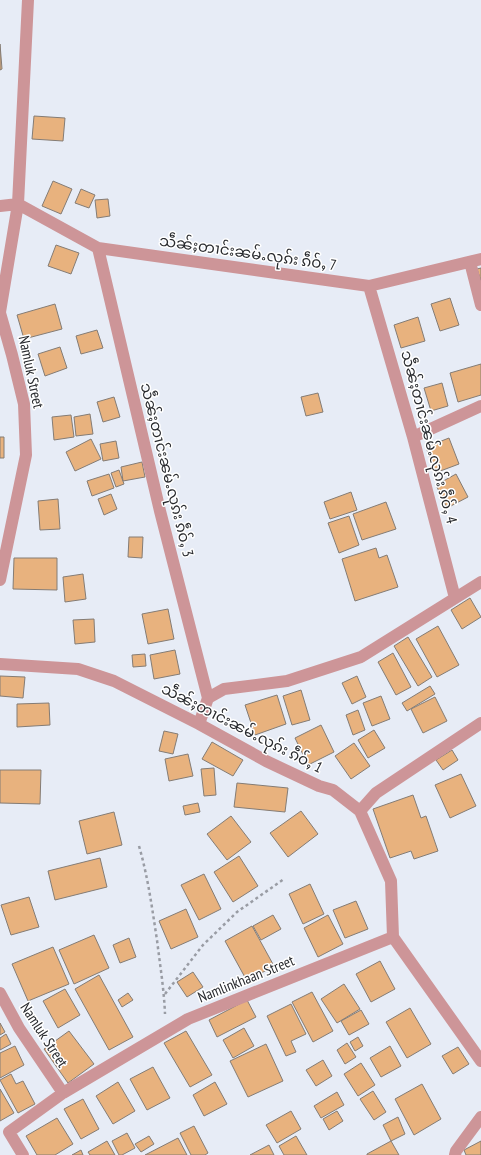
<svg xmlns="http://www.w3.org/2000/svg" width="481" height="1155" font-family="'PT Sans Narrow','Noto Sans Myanmar',sans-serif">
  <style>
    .building { fill: #e8b27e; stroke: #847c75 }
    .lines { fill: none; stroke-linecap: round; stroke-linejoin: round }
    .path { stroke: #999ca4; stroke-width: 2.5; stroke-dasharray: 3 3; stroke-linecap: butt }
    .minor { stroke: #cd9598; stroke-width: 12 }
    .labels { text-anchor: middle; stroke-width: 3; stroke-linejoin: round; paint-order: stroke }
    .street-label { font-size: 15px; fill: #282a2e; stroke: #fff }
  </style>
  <rect width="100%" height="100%" fill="#e7ecf6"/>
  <!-- building -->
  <path class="building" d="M0,44L2,69L0,70Z
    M34,116L65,118L63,141L32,139Z
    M53,181L72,189L61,214L42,206Z
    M81,189L95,195L89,208L75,203Z
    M108,199L110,216L97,218L95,200Z
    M56,245L79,253L71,274L48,266Z
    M481,268V281L477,269Z
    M450,298L459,325L440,331L431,304Z
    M55,304L62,329L24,339L17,315Z
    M418,317L425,341L401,348L394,325Z
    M97,330L103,348L81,354L76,336Z
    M60,347L67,368L45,376L38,354Z
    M481,364V395L458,402L450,373Z
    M442,383L448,406L431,411L424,388Z
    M318,393L323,412L306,416L301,397Z
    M114,397L120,417L103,422L97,402Z
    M90,414L93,434L76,436L74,417Z
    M71,415L74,437L54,440L52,417Z
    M0,437H4V458H0Z
    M449,438L459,464L435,473L426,447Z
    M91,439L101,459L75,471L66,452Z
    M116,441L119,458L103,461L100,444Z
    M142,462L145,477L123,481L121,467Z
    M119,470L124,484L116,487L111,473Z
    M109,474L114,488L92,496L87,481Z
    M456,474L468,497L447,508L436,485Z
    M351,492L357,510L330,519L324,502Z
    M111,494L117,509L104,515L98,499Z
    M58,499L60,529L40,530L38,501Z
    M386,502L396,529L362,540L353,514Z
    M349,516L359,545L339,553L328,523Z
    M129,537H143L142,558L128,557Z
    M376,548L379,558L387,555L398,587L355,601L342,559Z
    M14,558H57V590L13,589Z
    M83,574L86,599L65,602L63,577Z
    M470,598L481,617L462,629L451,610Z
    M168,609L174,639L148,644L142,614Z
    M94,619L95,642L75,644L73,620Z
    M438,626L459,665L437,677L416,639Z
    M408,637L432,677L418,686L394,646Z
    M175,650L180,674L154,679L150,655Z
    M393,653L411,687L396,695L378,662Z
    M145,654L146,666L133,667L132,655Z
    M0,676L25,677L23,698L0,696Z
    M357,676L366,697L352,704L342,683Z
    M430,686L435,694L407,711L402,703Z
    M301,690L310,720L292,725L283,696Z
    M277,695L286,724L255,735L245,705Z
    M381,696L390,719L372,726L363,703Z
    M435,697L447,721L423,733L411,709Z
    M49,703L50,725L17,727V704Z
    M358,710L365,730L353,735L346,715Z
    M321,725L334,752L308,765L295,738Z
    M374,730L385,748L368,758L358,740Z
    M164,731L178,734L173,754L159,751Z
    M212,742L243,760L233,776L202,759Z
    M354,743L370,766L351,779L335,756Z
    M452,750L458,760L443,770L436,760Z
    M188,754L193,776L169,781L165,759Z
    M214,768L216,795L204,796L201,769Z
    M0,770H41L40,804L0,803Z
    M461,774L476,806L450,818L435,785Z
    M237,783L288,788L285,812L234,807Z
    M413,795L421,818L426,816L438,851L414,859L411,851L390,858L373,809Z
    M198,803L200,812L185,815L183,806Z
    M301,811L318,834L288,857L270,833Z
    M114,812L122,845L87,854L79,821Z
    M231,816L251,842L227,860L207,834Z
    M239,856L258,886L233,902L214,872Z
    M100,858L107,887L55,900L48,871Z
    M204,874L221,909L199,920L181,885Z
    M310,884L324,914L303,924L289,894Z
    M29,897L39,927L11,935L1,905Z
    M356,901L368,929L345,938L333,910Z
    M186,909L198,937L171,949L159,921Z
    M273,915L281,929L261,940L253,926Z
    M328,915L343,944L318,957L304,928Z
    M252,926L274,966L247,981L225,941Z
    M94,935L109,968L74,984L59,950Z
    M129,938L136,957L120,963L113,945Z
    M53,947L69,984L28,1001L12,964Z
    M380,961L395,989L371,1002L356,974Z
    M193,972L203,987L187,997L177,982Z
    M99,975L133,1037L109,1050L75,989Z
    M344,984L360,1009L337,1023L321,999Z
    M65,989L80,1015L58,1028L43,1001Z
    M312,992L333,1031L313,1042L292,1002Z
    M128,993L133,1000L122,1007L118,1000Z
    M247,1000L256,1017L217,1037L209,1020Z
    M291,1004L306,1034L291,1041L296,1052L286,1056L267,1016Z
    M410,1008L431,1044L407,1058L386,1022Z
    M361,1010L369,1024L349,1035L341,1021Z
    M0,1023L5,1032L0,1035Z
    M244,1028L254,1046L233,1058L223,1040Z
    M69,1031L94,1064L68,1083L44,1049Z
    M186,1031L212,1075L190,1087L164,1043Z
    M6,1034L11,1044L0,1050V1038Z
    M358,1037L363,1046L355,1051L350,1042Z
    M347,1043L356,1057L345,1064L337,1050Z
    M266,1044L283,1081L248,1097L230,1061Z
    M15,1046L24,1065L0,1078V1053Z
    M390,1046L401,1066L381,1077L370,1058Z
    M458,1047L469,1064L453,1074L442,1056Z
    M323,1060L332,1076L316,1086L306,1070Z
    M361,1063L375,1085L358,1096L344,1074Z
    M153,1067L170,1098L147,1110L130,1079Z
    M11,1074L16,1084L23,1081L35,1104L18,1113L0,1080Z
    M118,1082L135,1111L113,1124L96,1096Z
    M215,1082L227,1104L204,1116L193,1095Z
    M422,1084L441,1119L414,1135L395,1099Z
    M0,1089L14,1113L0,1121Z
    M373,1091L386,1112L374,1120L360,1099Z
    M337,1092L344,1105L321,1118L314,1106Z
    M83,1099L99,1129L81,1139L64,1109Z
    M291,1111L301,1129L277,1143L266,1125Z
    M337,1111L343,1121L329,1130L323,1119Z
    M398,1117L405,1134L391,1141L383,1125Z
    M57,1118L73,1144L55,1155H37L26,1136Z
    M194,1126L208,1153L205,1155H191L180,1133Z
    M127,1133L135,1148L122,1155H119L112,1141Z
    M149,1136L154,1144L141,1152L135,1144Z
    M296,1136L307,1155H284L279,1146Z
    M178,1138L187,1155H145Z
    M107,1141L115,1155H90L88,1152Z
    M391,1141L399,1155H367V1154Z
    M481,1141V1155H466L464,1150Z
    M269,1145L274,1155H250Z
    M81,1150L83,1155H72Z"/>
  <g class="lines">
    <!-- path -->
    <path class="path" d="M139,846C148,877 152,908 157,940C160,965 164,989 165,1014
      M165,994L203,945L237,912L284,879"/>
    <!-- minor -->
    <path class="minor" d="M0,206L18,204L98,248L369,286L481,259
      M98,248L160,511L208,698
      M470,262L481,305
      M369,286L413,437L455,598
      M0,312L18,204L28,0
      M0,313L12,355L24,404L26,455L0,580
      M413,437L481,406
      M0,664L78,669L114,681L199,724L266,761L319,786L333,790L360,811L391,881L393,937
      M199,724L208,698L224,689L287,681L361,657L481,582
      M360,811L376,793L481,723
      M0,993L19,1028L63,1093
      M23,1155L9,1132L63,1093L188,1019L393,937L481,1061
      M455,1155L456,1151L481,1117"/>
  </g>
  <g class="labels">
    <!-- street labels -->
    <g class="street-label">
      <text transform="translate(248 253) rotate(8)" y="5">သဵၼ်ႈတၢင်းၼမ်ႉလုၵ်း ၵဵဝ်ႇ 7</text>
      <text transform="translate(31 372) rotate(78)" y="5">Namluk Street</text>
      <text transform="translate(429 437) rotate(75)" y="5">သဵၼ်ႈတၢင်းၼမ်ႉလုၵ်း ၵဵဝ်ႇ 4</text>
      <text transform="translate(167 470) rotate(76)" y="5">သဵၼ်ႈတၢင်းၼမ်ႉလုၵ်း ၵဵဝ်ႇ 3</text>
      <text transform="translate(242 728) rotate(27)" y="5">သဵၼ်ႈတၢင်းၼမ်ႉလုၵ်း ၵဵဝ်ႇ 1</text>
      <text transform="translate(246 979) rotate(-22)" y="5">Namlinkhaan Street</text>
      <text transform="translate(44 1035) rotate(57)" y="5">Namluk Street</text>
    </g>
  </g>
</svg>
